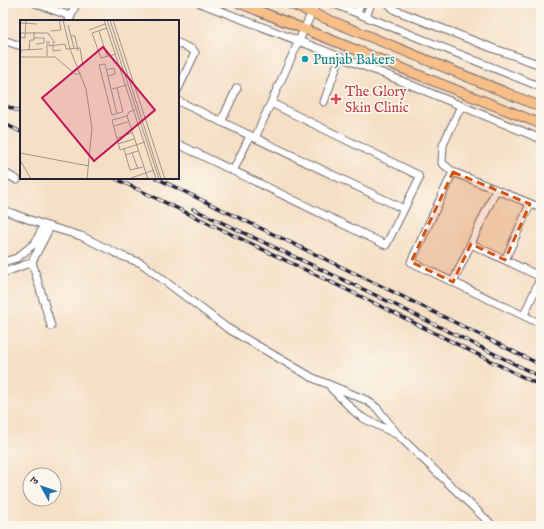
<svg xmlns="http://www.w3.org/2000/svg" width="544" height="529" font-family="'IM FELL English','Noto Serif Devanagari',serif">
  <style>
    .lines { fill: none; stroke-linecap: round; stroke-linejoin: round }
    .minor-casing { stroke: #6c646b; stroke-width: 9 }
    .major-casing { stroke: #6c646b; stroke-width: 11 }
    .minor { stroke: #fff; stroke-width: 7 }
    .major { stroke: #f7be88; stroke-width: 9 }
    .rail-casing { stroke: #22223b; stroke-width: 3.5 }
    .rail { stroke: #fbf7ec; stroke-width: 2; stroke-dasharray: 6; stroke-linecap: butt }
    .marked { fill: #d45411; fill-opacity: 0.2; stroke: #d45411; stroke-width: 3; stroke-dasharray: 8 5; stroke-linejoin: round }
    .culture-dot { fill: #0f9aa8; stroke: #fbf7ec; stroke-width: 1.5 }
    .health-dot { fill: #e0444e; stroke: #fbf7ec; stroke-width: 1.5 }
    .labels { text-anchor: middle; stroke-width: 3.5; stroke-linejoin: round; paint-order: stroke }
    .culture-label { font-size: 14px; fill: #0d838f; stroke: #fbf7ec; text-anchor: start }
    .health-label { font-size: 14px; fill: #be3a42; stroke: #fbf7ec; text-anchor: start }
    .inset-road { fill: none; stroke: #a1938e; stroke-width: 1 }
    .view { fill: #c2185b; fill-opacity: 0.15; stroke: #c2185b; stroke-width: 2 }
    .inset-edge { fill: none; stroke: #22223b; stroke-width: 2 }
  </style>
  <rect width="100%" height="100%" fill="#fbf7ec"/>
  <filter id="ink" filterUnits="userSpaceOnUse"><feTurbulence type="fractalNoise" baseFrequency=".025" numOctaves="2"/><feDisplacementMap in="SourceGraphic" scale="8" xChannelSelector="R" yChannelSelector="G"/><feConvolveMatrix kernelMatrix="1 2 1 2 8 2 1 2 1" color-interpolation-filters="sRGB"/></filter>
  <filter id="wash" filterUnits="userSpaceOnUse"><feTurbulence type="fractalNoise" baseFrequency=".012" numOctaves="4" result="noise"/><feDisplacementMap in="SourceGraphic" scale="16" xChannelSelector="R" yChannelSelector="G"/><feGaussianBlur stdDeviation="0.9" result="paint"/><feColorMatrix in="noise" values="0 0 0 0 0 0 0 0 0 0 0 0 0 0 0 0 0 1.4 0 .05"/><feComposite in="paint" operator="in"/></filter>
  <g filter="url(#wash)">
    <rect width="100%" height="100%" fill="#f5dfc5"/>
  </g>
  <g filter="url(#ink)">
    <g class="lines">
      <!-- minor casing -->
      <g class="minor-casing">
        <path id="minor" d="M35,3L70,16
          M200,3L387,75L541,139
          M332,3L541,87
          M388,3L395,10L492,48L541,65
          M357,13L361,3
          M366,17L371,3
          M69,21L76,3
          M3,40L21,46
          M178,43L193,50L195,53L178,89
          M178,101L404,209
          M324,102L340,57
          M461,106L443,145L442,163L453,172L541,208
          M221,122L237,88
          M255,138L316,3
          M178,144L386,245L419,179L418,175L271,103
          M233,171L250,136
          M3,172L17,180
          M453,172L411,262L541,324
          M3,210L44,225L81,236L122,256L141,263L227,328L313,378L366,400L377,408L398,435L493,526
          M50,227L32,262L51,326
          M471,244L541,277
          M505,260L530,204
          M3,262L17,258L35,243L44,225
          M3,273L32,262
          M453,282L496,190
          M524,315L541,277
          M331,388L356,413L363,418L396,434"/>
      </g>
      <!-- major casing -->
      <g class="major-casing">
        <path id="major" d="M239,3L541,124
          M288,3L541,107"/>
      </g>
      <!-- minor -->
      <use href="#minor" class="minor"/>
      <!-- major -->
      <use href="#major" class="major"/>
      <!-- rail casing -->
      <g class="rail-casing">
        <path id="rail" d="M3,104L21,113
          M3,123L21,132
          M114,178L364,298L541,386
          M156,178L375,283L541,365
          M193,209L367,291L541,377"/>
      </g>
      <!-- rail -->
      <use href="#rail" class="rail"/>
    </g>
  </g>
  <!-- marked area -->
  <path class="marked" d="M453,172L530,204L505,260L471,244L453,282L411,262Z"/>
  <!-- markers -->
  <circle class="culture-dot" cx="305" cy="59" r="4"/>
  <path class="health-dot" d="M334 93h4v4h4v4h-4v4h-4v-4h-4v-4h4z"/>
  <g class="labels">
    <!-- culture labels -->
    <g class="culture-label">
      <text x="313" y="64">Punjab Bakers</text>
    </g>
    <!-- health labels -->
    <g class="health-label">
      <text x="345" y="96">The Glory<tspan x="345" dy="16">Skin Clinic</tspan></text>
    </g>
  </g>
  <!-- overview -->
  <g transform="translate(20 20)">
    <rect width="159" height="159" fill="#f5dfc5"/>
    <path class="inset-road" d="M43,0L50,29L66,69L72,108L67,159M84,0L136,159M87,0L139,159M90,0L141,159M93,0L145,159M0,3L17,4M48,5L54,28M87,8L72,13L81,38L96,34M69,10L85,4M31,11L41,10L39,0M79,11L87,36M0,13H28L35,23M51,16H55L58,31M0,17L5,18L6,0M14,18H24V23L16,24M27,21V36M29,21V26L45,24L46,29L60,28L63,46M33,22V31L41,30M9,30L10,20H14V12M0,34L2,30L23,29M0,37H35L55,54H61M86,50L94,48L95,54L88,56M97,68L103,92H102L92,95L79,45L85,44L97,94M92,69L107,65M115,90L109,92L107,96L128,159M107,96L92,100L100,130L125,122M94,106L108,102M97,118L112,113M98,124L114,119M104,129L110,150L123,147M0,133L69,146M112,133L118,149M105,135L118,131M0,140L11,159M111,158L134,150"/>
    <path class="view" d="M83,27L135,90L74,141L22,78Z"/>
    <rect width="159" height="159" class="inset-edge"/>
  </g>
  <!-- margin -->
  <rect width="544" height="529" fill="none" stroke="#fbf7ec" stroke-width="16"/>
  <!-- north arrow -->
  <g transform="translate(42 487) rotate(310)"><circle r="19" fill="#fbf7ec" stroke="#a4a2a5"/>
  <path d="M0-3L7 15L0 10L-7 15Z" fill="#1f6fb2"/>
  <text y="-6" font-size="11" font-weight="bold" text-anchor="middle" fill="#22223b">उ</text>
  </g>
</svg>
